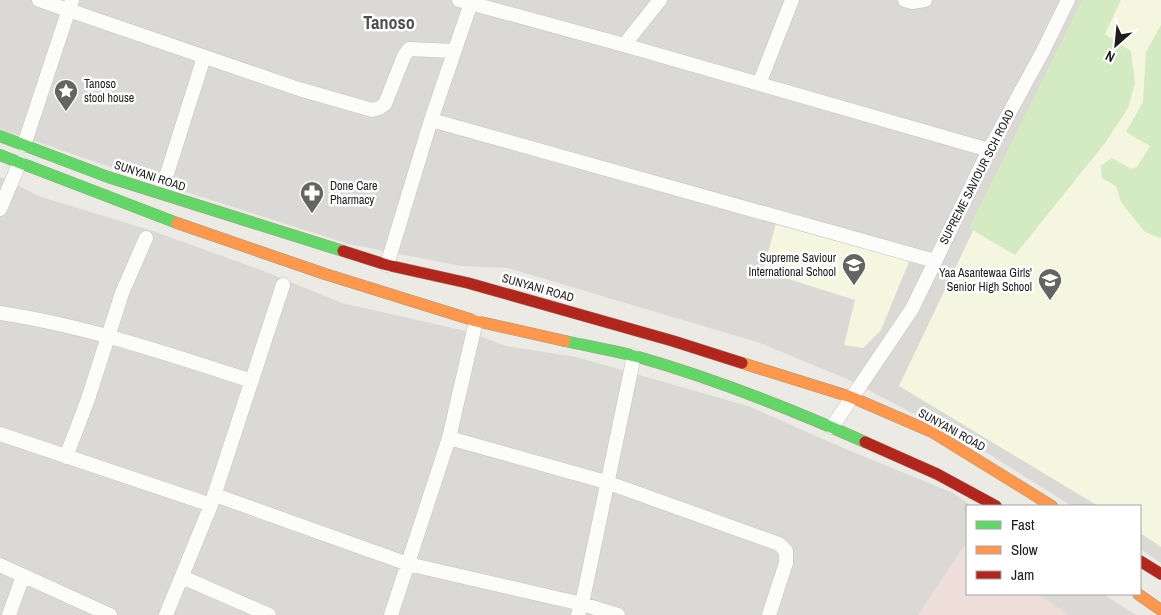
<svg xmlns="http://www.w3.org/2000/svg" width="1161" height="615" font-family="'Archivo Narrow',sans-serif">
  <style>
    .residential { fill: #dad9d6 }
    .commercial { fill: #eeded9 }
    .education { fill: #f4f6df }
    .grass { fill: #d3eac2 }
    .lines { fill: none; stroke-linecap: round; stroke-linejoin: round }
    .street-casing { stroke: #c3c3c1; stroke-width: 15 }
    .fast-casing { stroke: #a19a81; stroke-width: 12 }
    .slow-casing { stroke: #a19a81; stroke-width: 12 }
    .jam-casing { stroke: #a19a81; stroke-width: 12 }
    .street { stroke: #fcfcfb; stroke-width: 14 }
    .fast { stroke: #63d668; stroke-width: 11 }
    .slow { stroke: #ff974d; stroke-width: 11 }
    .jam { stroke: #b3261e; stroke-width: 11 }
    .labels { text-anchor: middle; stroke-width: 5; stroke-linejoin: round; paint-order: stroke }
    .poi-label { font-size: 12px; fill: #1c1c1c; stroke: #fff; text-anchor: start }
    .street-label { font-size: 12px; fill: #1c1c1c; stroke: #fff }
    .district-label { font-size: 18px; font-weight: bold; fill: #4f4f4f; stroke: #fff }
  </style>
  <rect width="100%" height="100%" fill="#ebeae5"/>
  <!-- residential -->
  <path class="residential" d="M0,0H1161V563L1140,549V506H1072L976,446L847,379L760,343L508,268L461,266L349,244L142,178L0,129Z
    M0,177L41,197L150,230L261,270L342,303L466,331L506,346L576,357L748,406L848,450L953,493L972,506H967V594H1103L1136,615H0Z"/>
  <!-- commercial -->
  <path class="commercial" d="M966,543L967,544V594H1039L1069,615H918Z"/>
  <!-- education -->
  <path class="education" d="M1083,0H1161V547L1140,533V506H1098L899,386Z
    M777,219L910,259L881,330L863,348L844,345L855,300L763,271Z"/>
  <!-- grass -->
  <path class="grass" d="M1082,0H1121L1105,34L1131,51L1135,83L1128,108L1105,143L1015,255L969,228Z
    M1161,25V237L1160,238L1145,232L1121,202L1116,186L1102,178L1101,166L1112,158L1131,169L1137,167L1150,146L1126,132L1143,102L1146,52Z"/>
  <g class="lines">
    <!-- street casing -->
    <g class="street-casing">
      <path id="street" d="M39,0L299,89L372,110L379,108L385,104L404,56L409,49L454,51
        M459,0L624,45L989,150
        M905,0L912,2L925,0
        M624,45L660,0
        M759,84L792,0
        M431,120L935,261
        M24,145L72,0
        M166,177L204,57
        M0,209L20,162
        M387,265L431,120L472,0
        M0,313C86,326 169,354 252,381
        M832,427L912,309L989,150L1043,51L1068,0
        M0,434L211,505
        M449,438L606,482L779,544L786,551V563L769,615
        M66,457L88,399L122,293L146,238
        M215,495L408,564L582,604L578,615
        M0,565L110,615
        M182,577L269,615
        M9,615L23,576
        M166,615L211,505L283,285
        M391,615L449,438L476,321
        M618,615L582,604L634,356"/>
    </g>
    <!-- fast casing -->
    <g class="fast-casing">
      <path id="fast" d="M0,136L108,177L343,251
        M0,155L177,223
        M565,341C588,346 612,350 635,356C713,378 791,409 865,442"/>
    </g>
    <!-- slow casing -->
    <g class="slow-casing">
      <path id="slow" d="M177,223L325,274L476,321L565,341
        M742,363L851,397L932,432L1052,506
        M1138,594L1161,610"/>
    </g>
    <!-- jam casing -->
    <g class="jam-casing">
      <path id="jam" d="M343,251L387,265L468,283L673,341L742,363
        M865,442L937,474L996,506
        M1140,561L1161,574"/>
    </g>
    <!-- street -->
    <use href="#street" class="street"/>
    <!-- fast -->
    <use href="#fast" class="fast"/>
    <!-- slow -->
    <use href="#slow" class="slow"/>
    <!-- jam -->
    <use href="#jam" class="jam"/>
  </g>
  <!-- icons -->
  <defs>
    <g id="sight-pin" transform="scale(1.25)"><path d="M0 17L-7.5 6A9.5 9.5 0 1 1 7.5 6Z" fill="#646462" stroke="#fff"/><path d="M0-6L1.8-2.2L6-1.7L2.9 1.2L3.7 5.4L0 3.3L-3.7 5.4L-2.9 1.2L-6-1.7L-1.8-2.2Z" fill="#fff"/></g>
    <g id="pharmacy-pin" transform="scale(1.25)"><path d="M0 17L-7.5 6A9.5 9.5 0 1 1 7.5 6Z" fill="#646462" stroke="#fff"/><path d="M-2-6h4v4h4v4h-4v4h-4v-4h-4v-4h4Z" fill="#fff"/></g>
    <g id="school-pin" transform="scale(1.25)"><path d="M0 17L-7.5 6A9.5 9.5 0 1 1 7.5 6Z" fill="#646462" stroke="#fff"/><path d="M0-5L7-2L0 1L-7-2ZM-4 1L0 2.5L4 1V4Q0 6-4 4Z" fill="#fff"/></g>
  </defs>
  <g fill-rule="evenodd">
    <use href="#sight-pin" x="66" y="91"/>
    <use href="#pharmacy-pin" x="312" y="193"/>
    <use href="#school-pin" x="854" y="265"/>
    <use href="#school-pin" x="1050" y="280"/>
  </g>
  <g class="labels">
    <!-- poi labels -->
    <g class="poi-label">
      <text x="84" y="88">Tanoso<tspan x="84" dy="14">stool house</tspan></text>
      <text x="330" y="190">Done Care<tspan x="330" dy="14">Pharmacy</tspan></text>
      <text x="836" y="262" text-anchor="end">Supreme Saviour<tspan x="836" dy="14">International School</tspan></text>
      <text x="1032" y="277" text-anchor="end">Yaa Asantewaa Girls'<tspan x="1032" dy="14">Senior High School</tspan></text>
    </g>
    <!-- street labels -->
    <g class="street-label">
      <text transform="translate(150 176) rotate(18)" y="4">SUNYANI ROAD</text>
      <text transform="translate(977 177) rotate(-63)" y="4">SUPREME SAVIOUR SCH ROAD</text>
      <text transform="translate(538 288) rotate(16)" y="4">SUNYANI ROAD</text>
      <text transform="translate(952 430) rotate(29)" y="4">SUNYANI ROAD</text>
    </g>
    <!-- district labels -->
    <g class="district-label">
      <text x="389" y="29">Tanoso</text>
    </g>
  </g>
  <!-- legend -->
  <rect x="966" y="505" width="175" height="90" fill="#ffffff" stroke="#a4a4a4"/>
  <rect x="976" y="521" width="25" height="8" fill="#63d668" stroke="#a4a4a4"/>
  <text x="1011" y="530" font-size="15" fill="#1c1c1c">Fast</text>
  <rect x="976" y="546" width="25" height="8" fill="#ff974d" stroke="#a4a4a4"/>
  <text x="1011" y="555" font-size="15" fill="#1c1c1c">Slow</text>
  <rect x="976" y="571" width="25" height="8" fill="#b3261e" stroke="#a4a4a4"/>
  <text x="1011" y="580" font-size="15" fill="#1c1c1c">Jam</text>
  <!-- north arrow -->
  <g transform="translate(1116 45) rotate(207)" stroke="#ffffff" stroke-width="4" paint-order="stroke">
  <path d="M0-4L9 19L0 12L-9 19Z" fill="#1c1c1c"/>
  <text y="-8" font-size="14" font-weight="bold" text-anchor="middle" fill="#1c1c1c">N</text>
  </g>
</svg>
